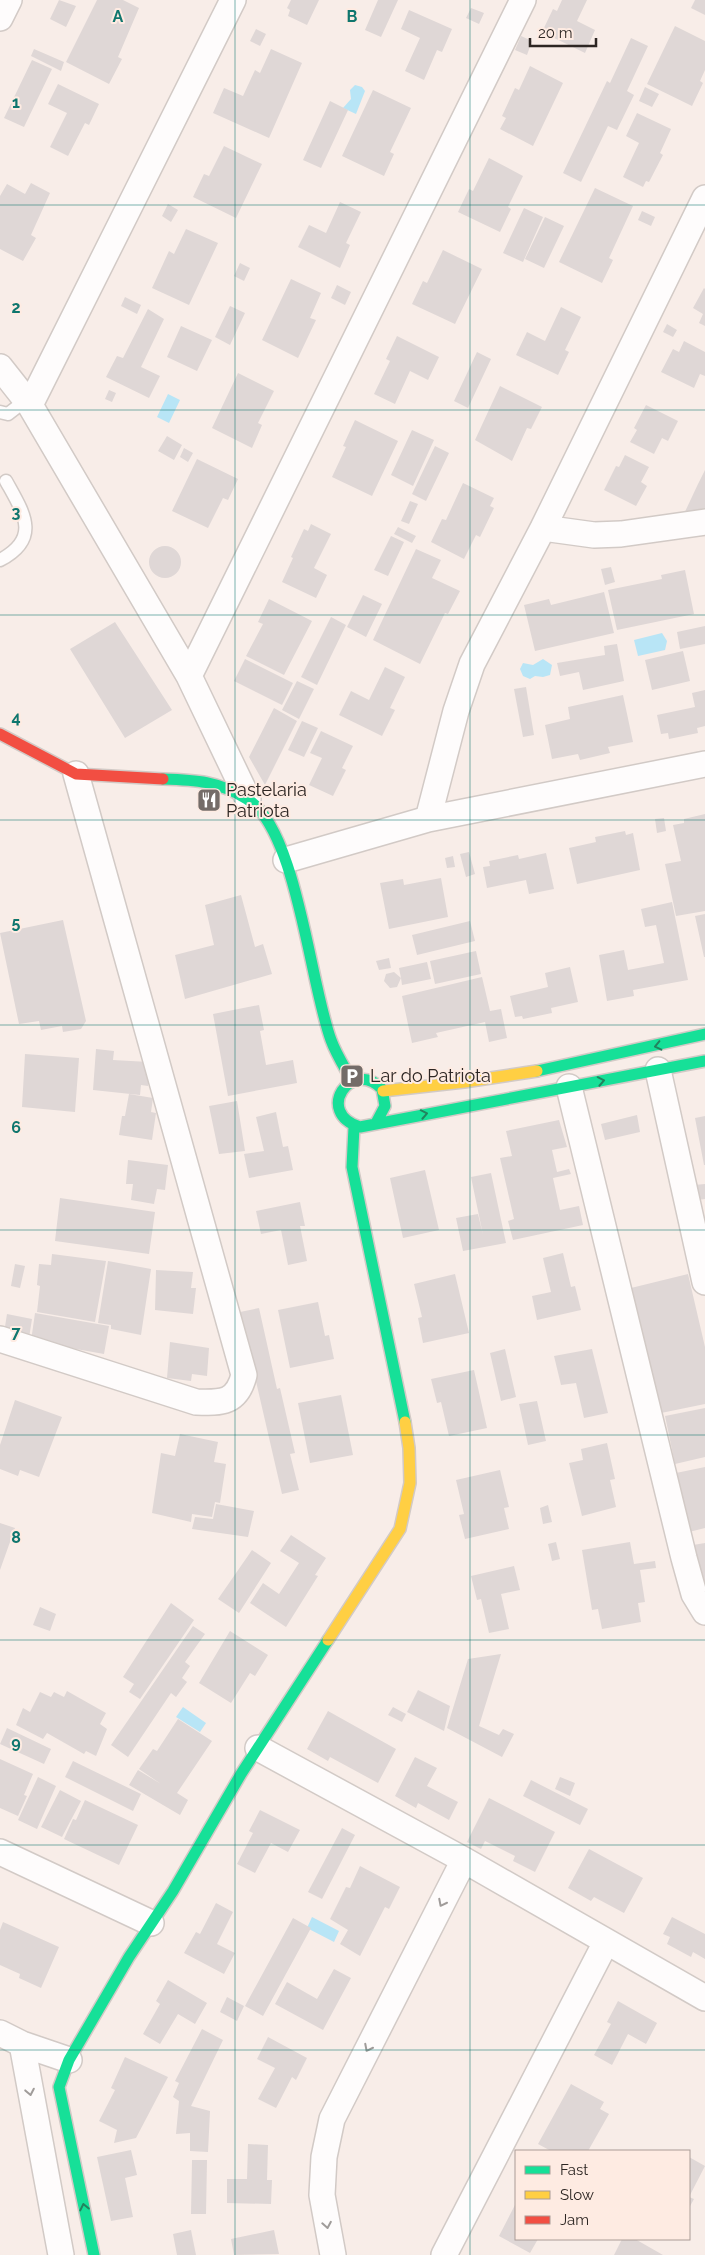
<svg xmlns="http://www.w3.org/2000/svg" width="705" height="2255" font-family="Raleway,sans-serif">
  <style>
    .water { fill: #b8e5f6 }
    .building { fill: #dfd7d6 }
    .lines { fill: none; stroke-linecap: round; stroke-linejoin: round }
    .lane-casing { stroke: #d2cac6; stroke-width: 15 }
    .street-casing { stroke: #d2cac6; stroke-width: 28 }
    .fast-casing { stroke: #d2cac6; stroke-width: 14 }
    .slow-casing { stroke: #d2cac6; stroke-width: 14 }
    .jam-casing { stroke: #d2cac6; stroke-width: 14 }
    .lane { stroke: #fefcfc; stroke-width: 12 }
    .street { stroke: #fefcfc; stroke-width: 25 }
    .fast { stroke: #16e098; stroke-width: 11 }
    .slow { stroke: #ffcf43; stroke-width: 11 }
    .jam { stroke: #f24e42; stroke-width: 11 }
    .oneway { stroke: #22835e }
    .oneway2 { stroke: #a09c9a }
    .grid { fill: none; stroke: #0f766e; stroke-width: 1; stroke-opacity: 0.55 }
    .labels { text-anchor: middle; stroke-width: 4; stroke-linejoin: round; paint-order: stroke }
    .poi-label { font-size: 18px; fill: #2d2623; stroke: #feebe2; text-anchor: start }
    .grid-label { font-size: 16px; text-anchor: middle; font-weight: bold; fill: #0f766e; stroke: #feebe2; stroke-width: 4; stroke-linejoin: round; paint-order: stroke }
  </style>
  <rect width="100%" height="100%" fill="#f8ede8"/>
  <!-- water -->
  <path class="water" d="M355,85L362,87L365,91L356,114L343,108L351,99L350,90Z
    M168,394L180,400L169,423L157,417Z
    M662,633L667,641L665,650L638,656L634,640Z
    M543,659L552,665L550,675L543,677L535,676L530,679L523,676L520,669L523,663L533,665Z
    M183,1707L206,1723L200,1732L176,1717Z
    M312,1917L339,1931L334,1942L307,1928Z"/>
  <!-- building -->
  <path class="building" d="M59,0L76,6L66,27L50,19Z
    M97,0H123L139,8L118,57L122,59L109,84L66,62Z
    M291,0H319L307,25L288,16L290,10L287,8Z
    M378,0H398L381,37L365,30Z
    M562,0H587L577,21L595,30L585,53L542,32L553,9L557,11Z
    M695,0H705V15L691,8Z
    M471,8L484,13L479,24L466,18Z
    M409,10L452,29L442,52L437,50L424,80L405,71L420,38L401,29Z
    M675,26L705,41V70L700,81L703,83L692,106L647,84Z
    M256,29L266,34L260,46L250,41Z
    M521,36L532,41L527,55L515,50Z
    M631,38L648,46L627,91L634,95L617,130L608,126L581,182L563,173L607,81L610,83Z
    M34,49L64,62L61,71L31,56Z
    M271,49L302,63L269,138L213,113L224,88L243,96L255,70L260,73Z
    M32,60L52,69L24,127L4,118Z
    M530,66L563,83L533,146L500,129L506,118L502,116L515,88L519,90Z
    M58,84L99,104L89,125L85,123L68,156L50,147L67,113L48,104Z
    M645,87L659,94L652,107L639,101Z
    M373,90L411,108L390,152L394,154L384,176L342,156Z
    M330,101L348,110L321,168L303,160Z
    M637,113L671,129L660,153L663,155L649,182L646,181L643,187L623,177L639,143L626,136Z
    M224,146L262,164L236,218L193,197L204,174L209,176Z
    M489,158L523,176L508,207L511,209L500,232L458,212L469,189L473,191Z
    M31,183L50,193L31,235L36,238L23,261L0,249V196L7,184L25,194Z
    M595,188L633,206L609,258L613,260L602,283L559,262Z
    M340,202L361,212L346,243L350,245L340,268L298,247L309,225L326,233Z
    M168,204L178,210L171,222L162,216Z
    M524,208L543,217L523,262L503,253Z
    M642,211L655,217L651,226L638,220Z
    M545,217L564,226L544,268L525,259Z
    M186,229L218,243L189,305L152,288L169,251L174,254Z
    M443,250L482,269L455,324L412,304L423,281L427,283Z
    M240,263L250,268L244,281L234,276Z
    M291,279L321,293L310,318L316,320L298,358L262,340Z
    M337,285L351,292L345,305L331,298Z
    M704,288L705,289V326L699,323L703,314L693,308Z
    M125,297L141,305L137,314L121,306Z
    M230,306L245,313L230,345L215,337Z
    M561,307L581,317L565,350L569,352L558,375L516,355L527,332L545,341Z
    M148,309L164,319L141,367L160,376L149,398L106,377L117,356L123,358Z
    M667,324L677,330L673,337L663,332Z
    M181,326L212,340L197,371L167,357Z
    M397,336L439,357L428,380L410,371L395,404L374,394L390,361L386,359Z
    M684,341L705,352V376L700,374L694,388L661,372L673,349L679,352Z
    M477,352L491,359L468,408L454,401Z
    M238,373L274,391L258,423L262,425L252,448L212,428Z
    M500,386L542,407L531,429L527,428L512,461L475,440Z
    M109,390L116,393L112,402L105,399Z
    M646,405L678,421L668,441L662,438L654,454L630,442L637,430L634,428Z
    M355,420L398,441L372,496L332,477L346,447L343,446Z
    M412,430L434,440L413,486L391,475Z
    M167,436L182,445L174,460L158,451Z
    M435,446L449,453L426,501L412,494Z
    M184,448L193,453L188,462L180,457Z
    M625,455L649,467L641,482L647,486L636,506L604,490L616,466L619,467Z
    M197,459L238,479L228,500L223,498L208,528L172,511Z
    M705,470V513L683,516L698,484Z
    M463,483L494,498L490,506L494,508L480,537L476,535L464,559L431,542L442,519L446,520Z
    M410,501L418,504L409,524L401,521Z
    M311,524L331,534L314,568L327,575L316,598L282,582L293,558L291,557L304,529L308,531Z
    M398,527L416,536L412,543L394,534Z
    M391,536L404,542L388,576L374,570Z
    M149 562a16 16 0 1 1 32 0a16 16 0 1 1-32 0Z
    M416,549L441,560L432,578L460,591L448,614L445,613L420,664L373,640Z
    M611,567L615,582L605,585L601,569Z
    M685,570L694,614L617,630L608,590L662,579L661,575Z
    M604,592L614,633L535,651L524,605L549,599L551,605Z
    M363,595L382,604L366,637L347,627Z
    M269,599L312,621L284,675L246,656L263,624L258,622Z
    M331,617L346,625L317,685L301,677Z
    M115,622L172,710L125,738L70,649Z
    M705,626V644L680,649L677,632Z
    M617,644L624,681L583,690L579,672L560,676L557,663L605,655L604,646Z
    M683,651L690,681L652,690L645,660Z
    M245,659L293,683L282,705L234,681Z
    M385,667L405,677L390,708L395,710L382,736L339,715L351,691L369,700Z
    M297,681L314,689L299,719L282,710Z
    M526,687L534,735L523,737L514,689Z
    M705,690V726L697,728L698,733L669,739L668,733L661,734L657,715L695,707L692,693Z
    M623,695L633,742L608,747L610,753L580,760L578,754L552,759L545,725L570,719L568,707Z
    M274,708L297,721L265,785L249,757Z
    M302,721L318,728L304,757L288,750Z
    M321,731L353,746L342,768L346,770L333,796L309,785L322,758L310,753Z
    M705,814V911L676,916L665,864L681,861L673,825L684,823V819Z
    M664,818L666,831L657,833L655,819Z
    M625,831L626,835L633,833L640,870L577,884L569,848L596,842L595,837Z
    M469,852L475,874L466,877L460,854Z
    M546,853L554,889L529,894L526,880L487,888L483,867L490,866L489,861L518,855L519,859Z
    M453,856L455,867L447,868L445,858Z
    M441,878L448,917L389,929L380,883L403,879L404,885Z
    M241,895L255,947L263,944L272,974L185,999L175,955L214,945L205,905Z
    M672,902L688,980L633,990L634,996L607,1001L599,955L624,950L628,970L664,963L656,925L645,927L641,909Z
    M705,914V957H704L695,916Z
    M63,920L86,1021L81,1029L63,1032L62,1026L41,1030L39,1021L19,1024L0,933Z
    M470,921L475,941L417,955L412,935Z
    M476,951L481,974L435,984L430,961Z
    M389,958L391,968L379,970L376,961Z
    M427,962L431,979L402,985L401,978L397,987L390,988L384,981L386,974L394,972L401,978L399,968Z
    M570,967L578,1002L551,1008L552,1013L523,1019L522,1016L515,1017L510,996L548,987L545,973Z
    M482,977L490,1011L501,1009L507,1038L489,1042L485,1022L436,1033L438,1037L412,1043L402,996Z
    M259,1005L264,1030L260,1031L266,1065L293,1060L297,1083L228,1096L213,1014Z
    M96,1049L114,1051L113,1060L149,1062L148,1086L141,1085L140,1095L93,1090Z
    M25,1054L79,1058L75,1112L22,1107Z
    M129,1094L153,1098L151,1112L156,1113L152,1140L119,1135L122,1116H125Z
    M237,1101L245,1151L219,1154L209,1106Z
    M276,1112L283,1147L288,1146L293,1170L249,1178L244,1154L264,1151L256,1117Z
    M637,1115L640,1132L605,1140L601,1124Z
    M705,1116V1165H704L695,1118Z
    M559,1120L567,1147L552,1150L557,1172L569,1169L571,1174L553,1178L560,1210L579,1206L583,1225L513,1240L508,1221L514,1219L500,1158L512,1156L506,1131Z
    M128,1160L168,1165L165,1190L157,1189L154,1204L131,1200L133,1184H126Z
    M425,1170L439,1230L403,1238L390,1178Z
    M491,1173L506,1243L463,1251L456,1218L478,1214L483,1235L471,1177Z
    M705,1184V1199L697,1200L694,1185Z
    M60,1198L155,1212L149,1254L55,1241Z
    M300,1202L305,1226H300L307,1261L288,1265L281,1230L261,1234L256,1211Z
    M563,1253L571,1287L575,1286L581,1310L537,1320L532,1296L551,1292L543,1258Z
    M52,1254L106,1261L95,1322L37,1312L40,1286L37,1285L39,1264L51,1265Z
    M108,1261L151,1269L141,1335L111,1329V1325L98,1323Z
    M15,1264L25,1266L20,1288L11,1286Z
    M156,1270L193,1272L191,1288H196L193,1314L155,1310Z
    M455,1274L469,1333L423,1343L418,1318L422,1317L414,1284Z
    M688,1274L705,1347V1404L661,1413L631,1288Z
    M318,1302L325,1336L329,1335L334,1359L290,1368L278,1310Z
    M259,1308L277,1389L280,1388L295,1453L290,1454L299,1490L282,1494L240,1312Z
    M35,1313L109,1326L104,1354L31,1341Z
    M7,1314L32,1319L29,1338L4,1333Z
    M170,1342L209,1348L207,1376L192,1374L191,1381L167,1378Z
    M505,1349L516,1397L501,1401L490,1353Z
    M592,1349L608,1413L584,1418L576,1383L561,1385L554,1356Z
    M474,1370L487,1428L449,1436L441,1402L437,1403L431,1379Z
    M341,1395L353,1455L310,1463L298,1403Z
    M15,1400L62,1417L39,1477L20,1470L18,1476L0,1469V1445Z
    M537,1401L546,1441L528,1445L519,1404Z
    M705,1408V1457L675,1464L665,1416Z
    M180,1434L218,1442L214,1462L226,1464L220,1503L215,1502L212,1517L192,1514L191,1522L152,1513L161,1453L175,1456Z
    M607,1443L615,1479L610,1480L616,1507L582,1516L569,1463L583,1460L581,1449Z
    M705,1467V1528L689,1532L676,1473Z
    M500,1470L509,1507L504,1508L509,1529L465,1539L459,1515L464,1514L456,1480Z
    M216,1504L254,1511L248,1537L192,1529L195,1517L213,1519Z
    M548,1505L552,1522L543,1524L540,1508Z
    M0,1523L15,1528L0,1570Z
    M291,1535L326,1558L315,1575L318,1576L286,1627L250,1603L263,1583L279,1594L299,1563L280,1551Z
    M556,1542L560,1559L552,1561L548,1544Z
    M630,1542L634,1564L655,1561L656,1568L640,1570L645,1602L638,1603L641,1622L602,1629L598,1609L592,1610L582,1550Z
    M705,1543V1593L693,1545Z
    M252,1550L271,1563L239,1613L218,1599Z
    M514,1566L520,1590L501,1594L509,1629L489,1633L481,1599L477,1600L471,1576Z
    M171,1603L194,1620L140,1699L129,1692L134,1684L123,1677Z
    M40,1607L56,1614L50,1631L33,1625Z
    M193,1626L205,1634L185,1662L190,1666L182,1678L187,1682L176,1697L171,1693L128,1757L111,1745Z
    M230,1631L268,1655L255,1676L250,1673L231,1703L199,1683Z
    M501,1654L479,1726L499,1735L503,1729L514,1734L502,1757L447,1728L468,1659Z
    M418,1690L450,1706L444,1731L407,1712Z
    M67,1691L106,1713L100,1724L107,1729L96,1756L86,1751L84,1754L47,1733L43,1739L16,1725L23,1708L30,1712L40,1692L51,1697L54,1692L64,1697Z
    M393,1707L406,1714L402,1722L388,1715Z
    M328,1711L396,1749L378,1783L330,1757L328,1761L307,1749Z
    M178,1719L212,1741L177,1793L188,1800L180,1815L129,1785L138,1770L161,1784L139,1769L153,1749L157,1751Z
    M7,1728L51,1749L44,1764L0,1744Z
    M415,1757L437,1768L427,1786L458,1802L449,1820L418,1803L416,1808L395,1796Z
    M0,1759L33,1774L24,1795L27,1796L18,1816L0,1808Z
    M73,1761L141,1794L133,1811L65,1777Z
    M38,1777L56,1786L37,1829L18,1820Z
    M560,1777L575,1783L570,1796L555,1789Z
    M531,1780L588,1809L580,1825L523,1796Z
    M60,1790L81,1801L62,1837L41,1827Z
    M489,1798L555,1832L535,1872L513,1861L515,1856L485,1841L481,1849L467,1842Z
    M85,1800L138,1825L119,1865L64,1839L73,1819L76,1820Z
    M260,1810L300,1830L288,1852L271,1843L255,1873L237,1864L253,1833L249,1831Z
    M342,1828L355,1835L322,1899L308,1892Z
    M589,1849L643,1878L624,1913L594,1897L591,1901L568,1888Z
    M360,1866L400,1887L389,1909L385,1907L360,1956L340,1944L348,1930L330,1919L346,1887L350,1888Z
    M216,1903L233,1912L217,1944L235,1953L224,1974L184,1953L196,1932L200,1934Z
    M672,1917L705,1934V1959L693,1952L691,1957L667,1944L670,1937L663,1934Z
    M293,1918L311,1928L263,2016L245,2006Z
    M3,1922L59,1947L41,1988L19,1978L20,1974L0,1965V1930Z
    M334,1969L351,1978L323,2030L275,2004L287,1982L317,1999Z
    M168,1980L207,2003L195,2024L178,2014L160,2044L143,2034L160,2004L156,2001Z
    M227,1997L244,2006L237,2021L220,2012Z
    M618,2001L657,2023L646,2044L628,2034L612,2065L594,2055L611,2024L607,2022Z
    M202,2029L223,2040L191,2106L210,2111L208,2152L190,2151V2133L176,2134L179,2101L173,2097L179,2083L175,2081Z
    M268,2037L307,2058L296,2080L292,2077L276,2108L258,2099L275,2068L257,2059Z
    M125,2057L168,2077L136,2138L114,2143L117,2130L99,2121L115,2090L111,2088Z
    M571,2084L604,2102L600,2109L609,2114L588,2151H551L538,2144Z
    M248,2144L268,2145L267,2180H272L271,2204L227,2203V2179H247Z
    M131,2150L137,2175L125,2178L133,2217L111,2221L97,2157Z
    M689,2157L705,2166L689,2197L694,2199L689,2208Z
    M192,2160H207L206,2214H191Z
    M516,2203V2239H538L530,2253L499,2236Z
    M191,2230L196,2255H177L173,2234Z
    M274,2230L279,2254L234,2255L231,2239Z
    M622,2239H635L663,2255H614Z"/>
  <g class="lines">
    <!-- lane casing -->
    <g class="lane-casing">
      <path id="lane" d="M0,412L8,414L26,400
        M0,560C42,538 23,512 6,481"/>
    </g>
    <!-- street casing -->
    <g class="street-casing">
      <path id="street" d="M0,18L9,0
        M0,367L30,405L189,676L248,799
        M30,405L233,0
        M543,528L594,535L621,534L705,522
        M189,676L523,0
        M428,819L456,711L472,664L543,528L705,198
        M286,860L428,819L705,764
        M658,1070L705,1282
        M569,1087L684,1558L694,1594L705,1612
        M0,1339L196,1402C222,1403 237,1403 244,1375L76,774
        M258,1748L464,1860L705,1998
        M0,1852L151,1923
        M0,2033L22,2044L69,2060
        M22,2044L61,2255
        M333,2255L322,2195L324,2157L332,2119L464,1860
        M444,2255L606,1942"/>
    </g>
    <!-- fast casing -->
    <g class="fast-casing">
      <path id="fast" d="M163,779C196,780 218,781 247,799C297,829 310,984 331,1040C336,1054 345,1068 352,1081
        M537,1071L705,1034
        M376,1123L385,1106L382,1089C351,1057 314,1113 360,1127L705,1061
        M354,1127L352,1167L405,1422
        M94,2255L59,2087L69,2060L129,1957L173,1891L241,1774L328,1640"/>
    </g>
    <!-- slow casing -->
    <g class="slow-casing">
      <path id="slow" d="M383,1091L464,1082L537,1071
        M328,1640L400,1529L410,1483L409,1448L405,1422"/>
    </g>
    <!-- jam casing -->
    <g class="jam-casing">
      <path id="jam" d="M0,734L76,774L163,779"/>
    </g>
    <!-- lane -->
    <use href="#lane" class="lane"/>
    <!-- street -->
    <use href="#street" class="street"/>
    <!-- fast -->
    <use href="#fast" class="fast"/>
    <!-- slow -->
    <use href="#slow" class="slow"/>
    <!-- jam -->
    <use href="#jam" class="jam"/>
  </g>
  <!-- one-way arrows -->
  <defs><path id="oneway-chevron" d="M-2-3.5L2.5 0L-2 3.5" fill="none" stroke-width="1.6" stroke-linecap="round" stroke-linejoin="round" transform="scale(1.25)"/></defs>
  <g class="oneway">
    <use href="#oneway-chevron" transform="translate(658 1046) rotate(167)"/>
    <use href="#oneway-chevron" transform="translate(601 1081) rotate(-11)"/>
    <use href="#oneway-chevron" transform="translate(424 1114) rotate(-11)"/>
    <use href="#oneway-chevron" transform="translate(84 2207) rotate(-102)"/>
  </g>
  <g class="oneway2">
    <use href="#oneway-chevron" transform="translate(442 1903) rotate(117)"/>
    <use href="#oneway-chevron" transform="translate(368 2048) rotate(117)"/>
    <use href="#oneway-chevron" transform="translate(30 2092) rotate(79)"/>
    <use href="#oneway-chevron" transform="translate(327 2225) rotate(80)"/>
  </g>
  <!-- grid -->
  <path class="grid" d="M235,0V2255M470,0V2255M0,205H705M0,410H705M0,615H705M0,820H705M0,1025H705M0,1230H705M0,1435H705M0,1640H705M0,1845H705M0,2050H705"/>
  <!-- icons -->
  <defs>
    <g id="restaurant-square" transform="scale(1.25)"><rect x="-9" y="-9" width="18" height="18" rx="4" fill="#746c68" stroke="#feebe2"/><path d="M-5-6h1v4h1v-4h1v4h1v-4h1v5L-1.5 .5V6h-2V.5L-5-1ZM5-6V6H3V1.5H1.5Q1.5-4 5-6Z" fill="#fff"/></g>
    <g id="parking-square" transform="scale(1.25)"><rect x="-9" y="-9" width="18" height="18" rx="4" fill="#746c68" stroke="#feebe2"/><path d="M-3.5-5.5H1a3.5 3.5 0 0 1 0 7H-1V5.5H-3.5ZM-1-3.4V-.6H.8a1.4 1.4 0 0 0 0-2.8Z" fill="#fff"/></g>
  </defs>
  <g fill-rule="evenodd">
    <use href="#restaurant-square" x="209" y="800"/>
    <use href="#parking-square" x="352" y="1076"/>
  </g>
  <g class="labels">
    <!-- poi labels -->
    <g class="poi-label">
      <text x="226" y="796">Pastelaria<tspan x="226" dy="21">Patriota</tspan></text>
      <text x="370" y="1082">Lar do Patriota</text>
    </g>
  </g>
  <g class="grid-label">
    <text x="118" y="22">A</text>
    <text x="352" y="22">B</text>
    <text x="16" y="108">1</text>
    <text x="16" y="313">2</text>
    <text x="16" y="518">3</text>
    <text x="16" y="723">4</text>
    <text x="16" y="928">5</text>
    <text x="16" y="1133">6</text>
    <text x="16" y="1338">7</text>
    <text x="16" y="1543">8</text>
    <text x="16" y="1748">9</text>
  </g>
  <!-- legend -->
  <rect x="515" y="2150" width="175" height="90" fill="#feebe2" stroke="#aa9c96"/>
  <rect x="525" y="2166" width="25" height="8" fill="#16e098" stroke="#aa9c96"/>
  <text x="560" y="2175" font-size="15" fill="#2d2623">Fast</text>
  <rect x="525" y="2191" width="25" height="8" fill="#ffcf43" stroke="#aa9c96"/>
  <text x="560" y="2200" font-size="15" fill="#2d2623">Slow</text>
  <rect x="525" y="2216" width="25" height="8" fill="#f24e42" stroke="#aa9c96"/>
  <text x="560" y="2225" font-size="15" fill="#2d2623">Jam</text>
  <!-- scale -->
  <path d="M530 38v8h66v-8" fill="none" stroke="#2d2623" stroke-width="2.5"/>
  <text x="538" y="38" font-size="15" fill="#2d2623" stroke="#feebe2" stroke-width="4" paint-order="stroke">20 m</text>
</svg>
